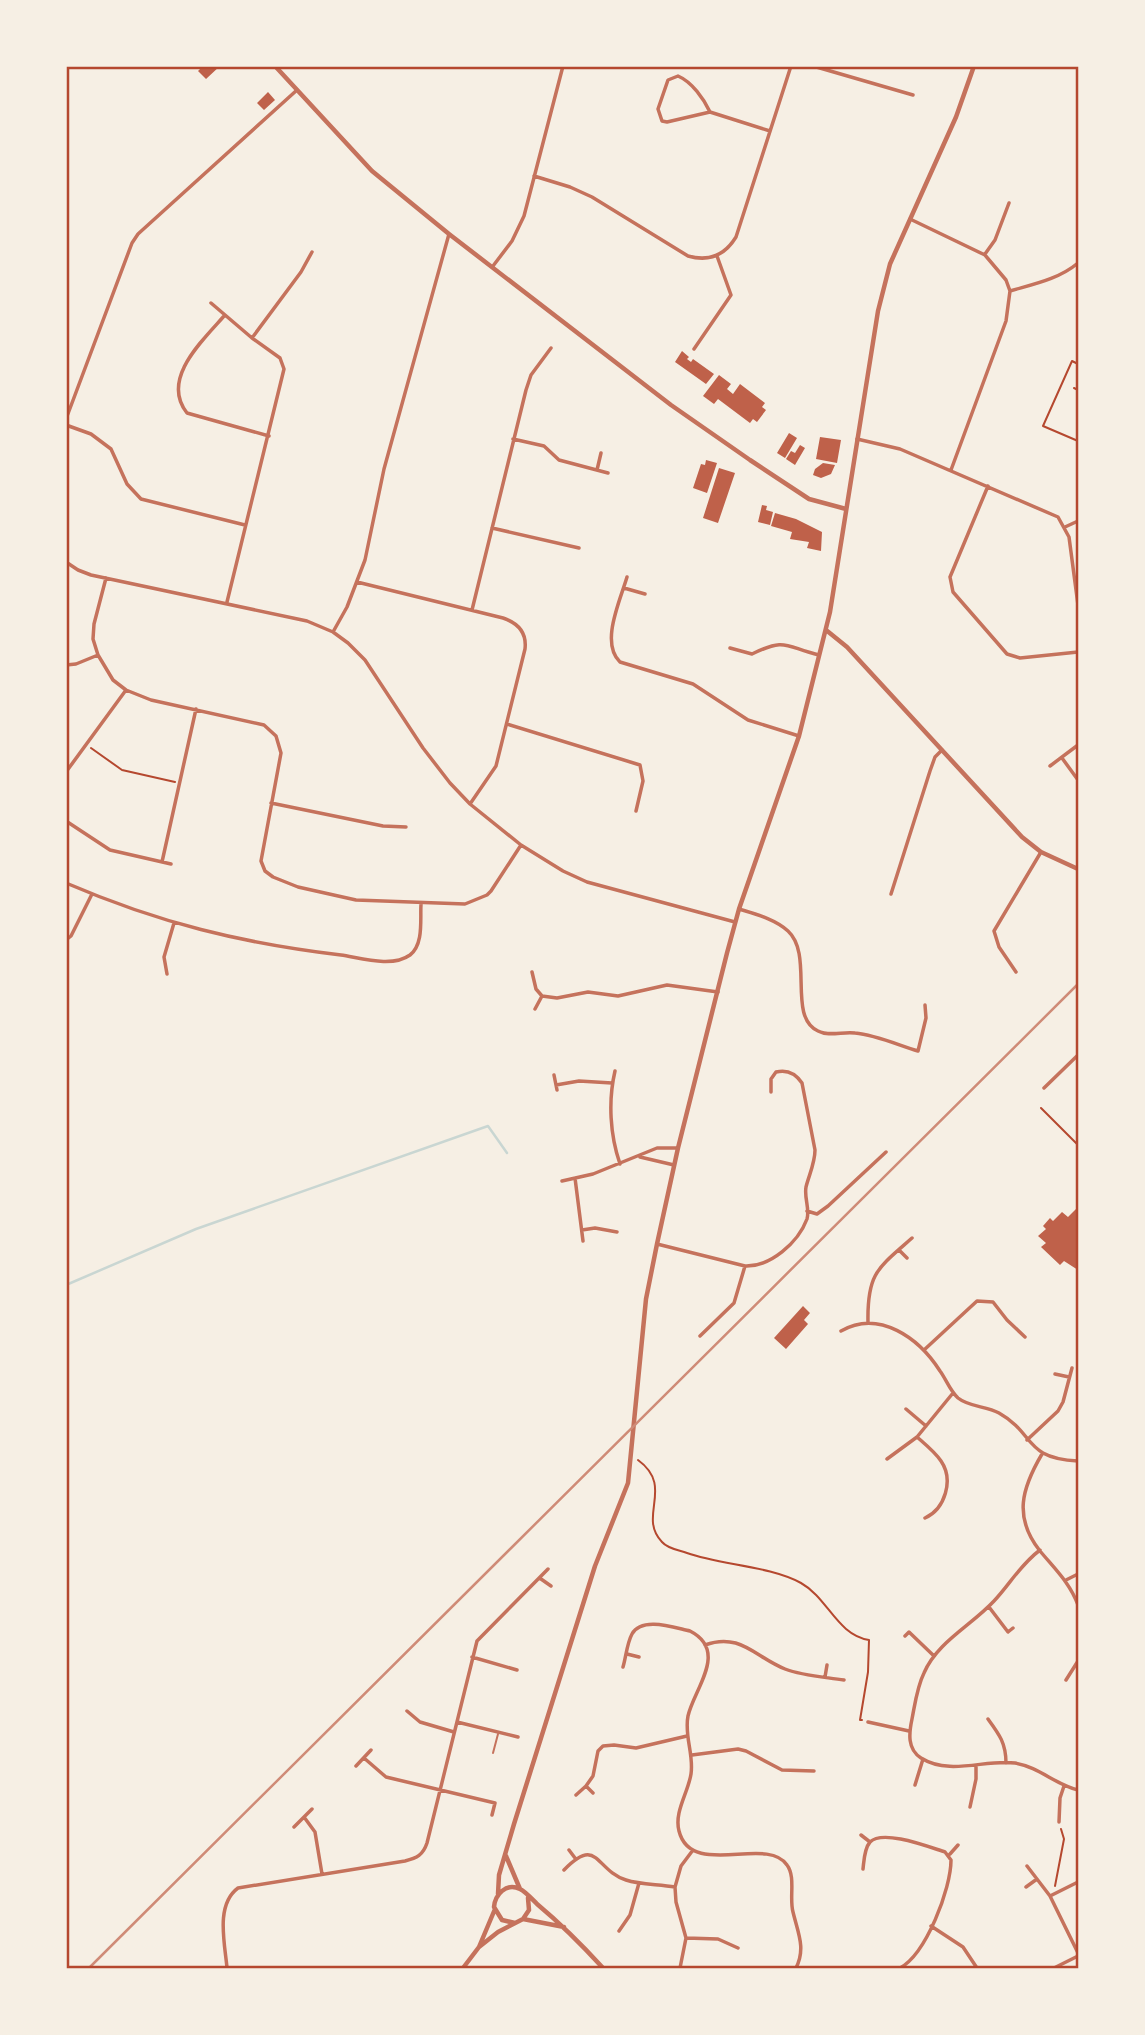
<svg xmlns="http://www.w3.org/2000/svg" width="1145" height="2035" font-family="'Fira Sans Condensed',sans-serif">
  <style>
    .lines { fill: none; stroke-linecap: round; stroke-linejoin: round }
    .stream { stroke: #c9d6d2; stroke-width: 2.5 }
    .building { fill: #bf614a }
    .path { stroke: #b5482f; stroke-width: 2 }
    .service { stroke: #c5725c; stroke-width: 2 }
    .minor { stroke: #c5725c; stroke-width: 3.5 }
    .tertiary { stroke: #c5725c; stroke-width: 4.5 }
    .rail { stroke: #cf8b77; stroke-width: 2.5 }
    .neatline { fill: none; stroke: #b5482f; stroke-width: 2.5 }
  </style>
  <rect width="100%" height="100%" fill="#f6efe4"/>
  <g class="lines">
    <!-- stream -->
    <path class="stream" d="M66,1285L196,1229L488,1126L507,1153"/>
  </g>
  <!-- building -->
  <path class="building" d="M203,66H220L206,79L198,71Z
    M268,92L275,100L264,110L257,103Z
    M682,351L689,357L687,359L691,362L693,359L714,374L706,384L675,362Z
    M719,375L731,384L727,389L733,394L740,384L765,403L762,407L766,410L757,422L753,419L750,423L718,399L714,404L703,396Z
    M789,433L797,438L785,458L777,453Z
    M820,437L841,440L837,463L816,459Z
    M800,445L805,448L795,465L786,459L791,451L795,453Z
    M706,460L717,463L707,493L693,488L701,464L705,465Z
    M823,463L835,465L831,474L821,478L813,475L815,469Z
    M719,468L735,473L718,523L703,518Z
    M762,505L767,506L766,510L773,512L770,525L758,522Z
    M775,513L796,519L822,532L821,551L807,548L809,542L790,539L792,532L771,526Z
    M1076,1209L1078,1211V1270L1064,1261L1060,1265L1041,1247L1046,1243L1038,1236L1046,1229L1043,1226L1050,1218L1053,1221L1062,1212L1068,1217Z
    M803,1306L810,1313L804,1320L808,1324L786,1349L774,1338Z"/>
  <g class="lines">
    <!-- path -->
    <path class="path" d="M1078,364L1072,361L1043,426L1078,441
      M1074,388L1078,390
      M91,748L122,770L175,782
      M1041,1108L1078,1145
      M638,1460C675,1487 637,1516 662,1542C668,1549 679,1550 687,1553C721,1565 770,1566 801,1583C828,1598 837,1635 869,1640L868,1672L860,1720H862
      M1055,1886L1064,1839L1061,1829"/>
    <!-- service -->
    <path class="service" d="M493,1753L498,1734"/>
    <!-- minor -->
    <path class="minor" d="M813,66L913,95
      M710,112C704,99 692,82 678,76L668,80L658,109L662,121L667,122L710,112L770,131
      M534,176L570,187L592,197L688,256C709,262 725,255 736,237L791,66
      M910,219L985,255L1006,280L1010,291L1006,321L951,470
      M985,254L995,240L1009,203
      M493,266L512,241L524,216L563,66
      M1010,291C1034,284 1059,279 1078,263
      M211,303L252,338L280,358L284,369L227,602
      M225,315C203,340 160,379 187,413L269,436
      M252,338L301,272L312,252
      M694,349L731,295L717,256
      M66,419L132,243L138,234L297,90
      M66,425L91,434L111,449L127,484L141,499L245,525
      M513,439L544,446L559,460L608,473
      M857,439L900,449L1058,517L1069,537L1078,605
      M597,470L601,453
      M988,486L950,577L953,592L1007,654L1020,658L1078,652
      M1065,527L1078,521
      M492,528L579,548
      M66,562L78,570L91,575L307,621L333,632L348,643L365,660L423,748L450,783L470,804L521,845L563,871L587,882L735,922
      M627,577C620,601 600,643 620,662L693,684L748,720L799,736
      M106,578L94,624L93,639L98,655L113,680L126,690L151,700L264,725L276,736L281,753L261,861L265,871L273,877L298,887L356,900L465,904L487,895L491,891L521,845
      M357,582L503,618C518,623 527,632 525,649L496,766L470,804
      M624,588L645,594
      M472,610L526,390L531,375L551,348
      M333,632L347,607L365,560L384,469L449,234
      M730,648L752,654C787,637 785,647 819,655
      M66,665L76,664L98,655
      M507,724L640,765L643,781L636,811
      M1062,758L1078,780
      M1050,766L1078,745
      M66,772L126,690
      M271,803L383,826L406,827
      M66,821L110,850L171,864
      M162,862L196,709
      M66,883C159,923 241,943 341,955C361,958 392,968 410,955C424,944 420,919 421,904
      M891,894L930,771L935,757L942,750
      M739,909C755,914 775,919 788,931C814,955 787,1017 818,1031C829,1037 844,1031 855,1033C876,1035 898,1045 918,1051L926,1018L925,1005
      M66,940L71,936L92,894
      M532,972L536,989L542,996L535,1009
      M1016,972L999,947L994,931L1041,852
      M167,974L164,957L174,923
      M542,996L557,998L588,992L618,996L667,985L718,992
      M615,1071C608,1101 610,1135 620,1164
      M554,1075L557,1090
      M556,1085L579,1081L612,1083
      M1044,1088L1078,1055
      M640,1157L674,1165
      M575,1178L583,1241
      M562,1181L593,1174L657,1148H678
      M807,1211L817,1214L828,1206L886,1152
      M582,1230L595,1228L617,1232
      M657,1244L745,1266C770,1267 798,1243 807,1219C810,1209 804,1198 806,1187C809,1175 815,1163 815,1150L802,1083C796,1074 788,1069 776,1072L771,1079V1092
      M899,1250L907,1258
      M868,1322C867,1273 878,1268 912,1238
      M841,1331C879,1309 919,1338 940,1371C946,1379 950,1391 958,1398C969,1407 986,1406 999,1413C1036,1434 1023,1458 1078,1461
      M700,1336L734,1303L745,1266
      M924,1350L977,1301L993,1302L1007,1320L1025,1337
      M1055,1374L1069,1377
      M906,1409L926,1426
      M917,1437C925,1444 935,1452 941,1461C954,1480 945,1509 925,1518
      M1027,1440L1058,1411L1063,1402L1072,1368
      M1042,1454C1022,1488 1013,1517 1040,1551C1055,1569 1070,1583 1078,1605
      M887,1459L917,1437L953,1393
      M1040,1550C1020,1565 1010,1584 994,1601C972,1625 937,1642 924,1673C917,1687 915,1704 912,1719C909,1733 907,1749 921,1758C950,1776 985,1759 1015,1763C1039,1767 1056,1785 1078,1790
      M541,1579L551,1586
      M1066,1580L1078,1574
      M989,1607L1008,1632L1013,1628
      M905,1636L909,1632L934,1656
      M705,1645C740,1632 755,1657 785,1669C803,1676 825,1677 844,1680
      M627,1654L639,1657
      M472,1657L517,1670
      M623,1667C626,1657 627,1643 632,1634C642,1616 675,1628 690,1631C729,1651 694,1689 688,1716C684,1736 694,1754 691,1774C688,1793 674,1812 679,1831C691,1879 767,1835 787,1865C796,1877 789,1898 793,1912C798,1933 806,1948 796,1968
      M825,1677L827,1665
      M1066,1680L1078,1661
      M407,1711L420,1722L454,1732
      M988,1719C999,1734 1006,1743 1006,1763
      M457,1722L518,1737
      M868,1722L909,1731
      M692,1755L738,1749L746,1751L782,1770L814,1771
      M364,1758L386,1777L495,1803L492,1815
      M356,1766L371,1750
      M915,1785L923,1759
      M586,1786L593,1793
      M576,1795L586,1786L593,1776L598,1751L603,1746L614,1745L636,1748L687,1736
      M970,1807L976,1779V1766
      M304,1817L315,1832L322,1874
      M1059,1822L1060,1798L1064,1786
      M294,1827L312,1809
      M861,1835L870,1842
      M569,1850L575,1858
      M950,1854L958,1845
      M1027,1866L1050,1896L1078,1953
      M863,1869C864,1861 864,1849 870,1842C883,1829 929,1847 945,1852L951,1860C951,1889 926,1954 900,1968
      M564,1870C598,1835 595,1870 626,1880C641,1885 659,1884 675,1887
      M1026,1887L1037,1879
      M1050,1896L1078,1882
      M931,1926L963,1947L977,1968
      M619,1931L630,1915L639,1883
      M686,1938L718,1939L738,1948
      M227,1968C225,1944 215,1905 238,1888L405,1861C417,1858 423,1855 427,1843L477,1641L548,1569
      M680,1968L686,1938L676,1902L675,1887L681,1866L693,1850
      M1054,1968L1078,1956"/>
    <!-- tertiary -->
    <path class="tertiary" d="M275,66L372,171L449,234L671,405L750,460L809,499L846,509
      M826,630L847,647L1022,837L1041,852L1078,869
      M506,1856L520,1889
      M498,1894L499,1875L514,1824L595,1566L628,1483L646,1299L657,1244L678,1148L727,953L739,909L799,736L830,612L878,311L890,264L956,117L974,66
      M523,1919L564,1927
      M515,1923L502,1920L494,1907C495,1895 506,1882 520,1889C526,1892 532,1899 537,1904C561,1924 582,1945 603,1968
      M479,1947L498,1932L523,1919L529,1910L528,1898
      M463,1968L479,1947L495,1909"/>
    <!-- rail -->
    <path class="rail" d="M89,1968L1078,984"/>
  </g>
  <!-- border -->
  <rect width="1145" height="2035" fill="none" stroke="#f6efe4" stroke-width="136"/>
  <rect x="68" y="68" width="1009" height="1899" class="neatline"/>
</svg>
